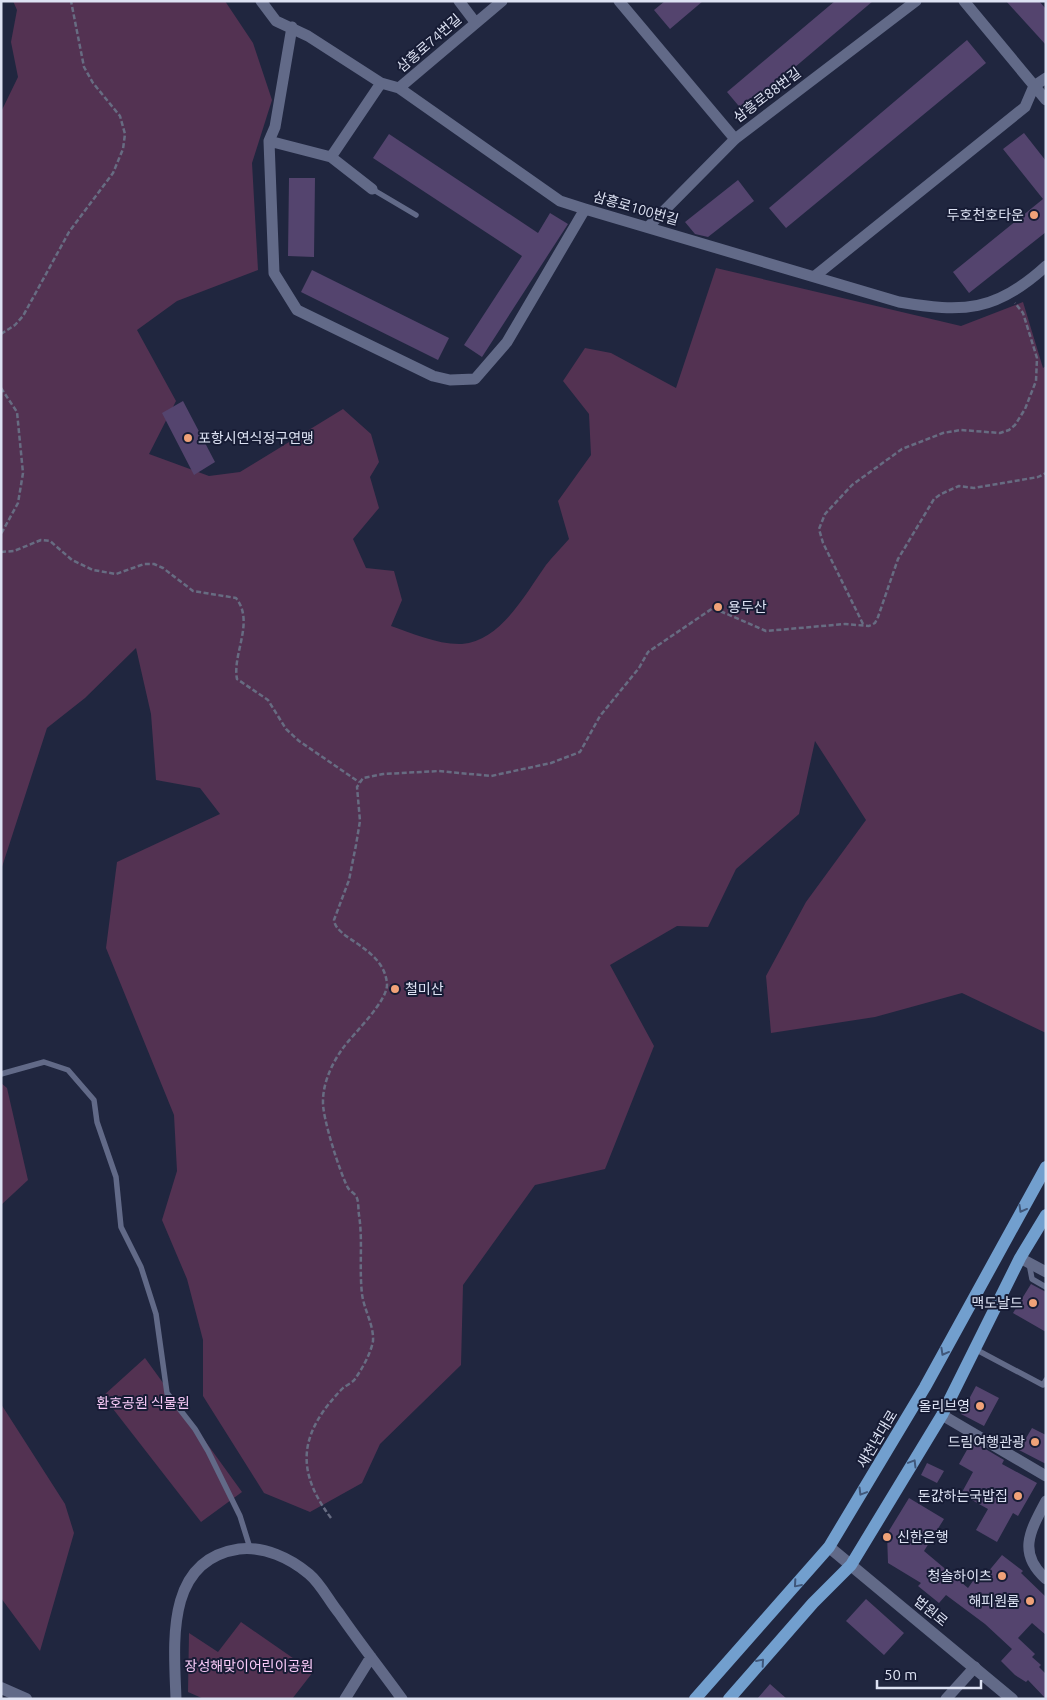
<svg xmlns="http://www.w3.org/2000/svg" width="1047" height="1700" font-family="Ubuntu,'Noto Sans KR',sans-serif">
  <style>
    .green { fill: #533252 }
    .building { fill: #54446e }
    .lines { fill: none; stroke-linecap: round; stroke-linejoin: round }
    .path { stroke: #676c82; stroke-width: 2.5; stroke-dasharray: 5 2.5; stroke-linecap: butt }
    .lane { stroke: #626a88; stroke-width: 5.5 }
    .street { stroke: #626a88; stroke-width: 11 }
    .secondary { stroke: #626a88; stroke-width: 12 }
    .primary { stroke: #729fce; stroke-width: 12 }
    .oneway { stroke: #40577a }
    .poi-dot { fill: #f0a278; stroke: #171c35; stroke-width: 2 }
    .labels { text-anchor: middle; stroke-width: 4; stroke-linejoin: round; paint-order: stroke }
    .street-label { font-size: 14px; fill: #dde2f3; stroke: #171c35 }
    .poi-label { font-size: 14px; fill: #dde2f3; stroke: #171c35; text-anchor: end }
    .park-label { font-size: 14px; fill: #f9caf8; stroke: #171c35 }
  </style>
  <rect width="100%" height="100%" fill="#20263f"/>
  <!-- green -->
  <path class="green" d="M13,1H225L253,43L272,100L252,163L258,270L177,301L137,330L176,401L149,454L209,476L240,472L343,409L371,434L379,462L370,477L379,508L353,539L366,568L394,571L402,600L391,626C412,633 438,645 462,644C501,641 526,593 546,565C553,556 562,547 569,539L558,501L591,455L589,414L563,381L585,348L611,353L676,388L716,268L961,326L1023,302L1043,368L1046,366V1033L962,993L875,1017L771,1033L766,976L806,902L866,820L815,741L799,814L736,869L708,927L677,926L610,965L654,1046L605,1169L535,1185L463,1285L461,1365L380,1444L362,1483L310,1512L264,1493L203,1396V1340L187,1279L162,1220L177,1171L174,1115L106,948L117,862L220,814L200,788L156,780L151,714L136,648L85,698L47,728L1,870V112L18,77L11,42L17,10Z
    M1,1083L7,1088L28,1180L1,1205Z
    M145,1358L242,1492L201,1522L103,1396Z
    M1,1404L65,1504L74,1533L40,1651L1,1598Z
    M241,1622L313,1672L292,1699H204L188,1692L189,1633L218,1652Z"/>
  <!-- building -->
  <path class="building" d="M665,1H703L670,29L654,10Z
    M835,1H873L743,111L727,92Z
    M1006,1H1039L1046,9V45Z
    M967,40L986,63L786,228L769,208Z
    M1024,133L1046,161V232L969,293L953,272L1043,199L1003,149Z
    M389,134L538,233L550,213L568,224L482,357L464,345L522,256L373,158Z
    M289,178H315L314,257L288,256Z
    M738,180L754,201L708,237L695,234L685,222Z
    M312,270L449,338L438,360L301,292Z
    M183,401L215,462L194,475L162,413Z
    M1031,1284L1046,1292V1332L1013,1313Z
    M976,1386L999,1398L984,1426L961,1414Z
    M1032,1428L1046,1435V1464L1019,1450Z
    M972,1441L1004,1460L1002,1464L1037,1483L1018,1516L1013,1513L997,1542L976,1530L988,1509L961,1494L973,1472L959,1464Z
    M927,1463L944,1471L937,1483L921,1475Z
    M909,1498L944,1519L924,1551L968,1588L973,1581L978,1584L1002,1555L1023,1571L1021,1573L1046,1597V1635L1032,1623L1018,1638L1035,1654L1032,1657L1041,1665L1039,1667L1046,1674V1699L1028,1680L1026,1682L1015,1675L1001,1661L1012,1649L985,1624L946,1595L939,1603L918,1586L921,1583L888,1563L887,1534Z
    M866,1599L904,1633L884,1655L846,1621Z
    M770,1684L787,1699H757Z"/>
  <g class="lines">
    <!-- path -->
    <path class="path" d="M1,334L15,325L23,316L69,232L113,173L123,149L125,134L120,116L93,83L84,67L71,1
      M1,388L17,412L23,473L18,503L1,534
      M1,552L14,551L41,540L50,541L72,560L93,570L116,574L144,564H154L163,568L193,591L236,598C255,622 232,654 237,679L268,700L286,729L299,741L359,782
      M863,624L823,543L819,529L825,514L852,485L902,449L943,433L961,430L1000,433L1009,430L1015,425L1025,409L1036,381L1037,358L1023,313L1015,303
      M331,1518C294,1469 300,1432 343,1388C347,1385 352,1383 355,1379C362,1369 371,1353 373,1341C374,1325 364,1310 362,1294C359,1267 363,1241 359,1215C358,1209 359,1201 356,1196C354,1193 350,1191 348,1188C340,1173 322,1117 323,1101C323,1083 332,1063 343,1048C353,1034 388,1001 387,984C384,947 336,940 334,920L349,880L356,845L360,821L357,787L363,778L383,774L439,771L491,776L551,763L580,752L600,716L639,668L648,652L713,608L766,631L845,624L869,626L875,623L878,617L898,559L934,499L941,494L959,486L974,488L1038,477L1046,473"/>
    <!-- lane -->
    <path class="lane" d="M372,189L416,215
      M1,1074L44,1062L68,1070L94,1100L97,1122L116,1177L121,1227L141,1267L156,1314L167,1393L195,1429L208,1451L240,1516L250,1548
      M1029,1263L1032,1279L1046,1287
      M975,1349L1043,1385L1046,1380"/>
    <!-- street -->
    <path class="street" d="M261,1L276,21L308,36L381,83L399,88L560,201L585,209L899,302C963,313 996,312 1046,266
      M459,1L475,22
      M619,1L735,139
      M964,1L1046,100
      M292,27L275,127L269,141L274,273L297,310L433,376L450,380L475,379L507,342L585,209
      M399,88L502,1
      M269,141L331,157
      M372,189L331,157L381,83
      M648,227L735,139L916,1
      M815,276L1025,107L1034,86L1046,78
      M1020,1258L1046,1272
      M942,1415L1046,1476
      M1046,1501C1030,1531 1017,1553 1046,1579
      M176,1699C174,1642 165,1560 239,1549C264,1546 290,1558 309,1574C321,1584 329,1601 339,1613C359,1642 381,1670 402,1699
      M345,1699L371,1657
      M946,1699L975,1667"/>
    <!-- secondary -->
    <path class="secondary" d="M829,1547L1012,1699
      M1,1688L26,1699"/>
    <!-- primary -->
    <path class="primary" d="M695,1699L829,1547L925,1387L1046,1167
      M729,1699L813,1603L851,1565L942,1415L1020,1258L1046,1215"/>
  </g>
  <!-- one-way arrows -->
  <defs><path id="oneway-chevron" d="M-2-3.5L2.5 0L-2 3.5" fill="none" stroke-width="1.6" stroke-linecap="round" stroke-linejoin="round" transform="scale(1.25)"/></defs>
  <g class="oneway">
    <use href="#oneway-chevron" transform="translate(1022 1209) rotate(119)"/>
    <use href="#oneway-chevron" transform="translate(944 1352) rotate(119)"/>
    <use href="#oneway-chevron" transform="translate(913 1463) rotate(-59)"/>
    <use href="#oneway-chevron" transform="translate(862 1492) rotate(121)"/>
    <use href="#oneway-chevron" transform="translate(797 1584) rotate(131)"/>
    <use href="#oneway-chevron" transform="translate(761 1662) rotate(-49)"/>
  </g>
  <!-- markers -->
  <g class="poi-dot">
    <circle cx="1034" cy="215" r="5"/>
    <circle cx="188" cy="438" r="5"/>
    <circle cx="718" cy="607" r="5"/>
    <circle cx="395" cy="989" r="5"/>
    <circle cx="1033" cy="1303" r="5"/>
    <circle cx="980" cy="1406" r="5"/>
    <circle cx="1035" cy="1442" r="5"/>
    <circle cx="1018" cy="1496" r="5"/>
    <circle cx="887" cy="1537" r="5"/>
    <circle cx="1002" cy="1576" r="5"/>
    <circle cx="1030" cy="1601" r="5"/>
  </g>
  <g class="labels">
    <!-- street labels -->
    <g class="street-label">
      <text transform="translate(429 43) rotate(-41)" y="5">삼흥로74번길</text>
      <text transform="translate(767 95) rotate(-37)" y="5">삼흥로88번길</text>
      <text transform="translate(636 208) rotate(16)" y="5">삼흥로100번길</text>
      <text transform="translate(877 1439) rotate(-59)" y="5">새천년대로</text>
      <text transform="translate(931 1611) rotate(39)" y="5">법원로</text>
    </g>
    <!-- poi labels -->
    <g class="poi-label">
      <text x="1024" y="220">두호천호타운</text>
      <text x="198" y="443" text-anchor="start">포항시연식정구연맹</text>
      <text x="728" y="612" text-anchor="start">용두산</text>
      <text x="405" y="994" text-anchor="start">철미산</text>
      <text x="1023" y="1308">맥도날드</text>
      <text x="970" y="1411">올리브영</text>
      <text x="1025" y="1447">드림여행관광</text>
      <text x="1008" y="1501">돈값하는국밥집</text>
      <text x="897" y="1542" text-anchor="start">신한은행</text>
      <text x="992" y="1581">청솔하이츠</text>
      <text x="1020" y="1606">해피원룸</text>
    </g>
    <!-- park labels -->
    <g class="park-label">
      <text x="143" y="1408">환호공원 식물원</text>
      <text x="249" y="1671">장성해맞이어린이공원</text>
    </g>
  </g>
  <!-- border -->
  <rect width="1047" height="1700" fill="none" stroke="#dde2f3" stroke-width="5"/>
  <!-- scale -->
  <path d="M877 1680v8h104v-8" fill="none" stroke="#dde2f3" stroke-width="2.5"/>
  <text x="884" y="1680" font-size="15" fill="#dde2f3" stroke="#171c35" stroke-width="4" paint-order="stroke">50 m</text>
</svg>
